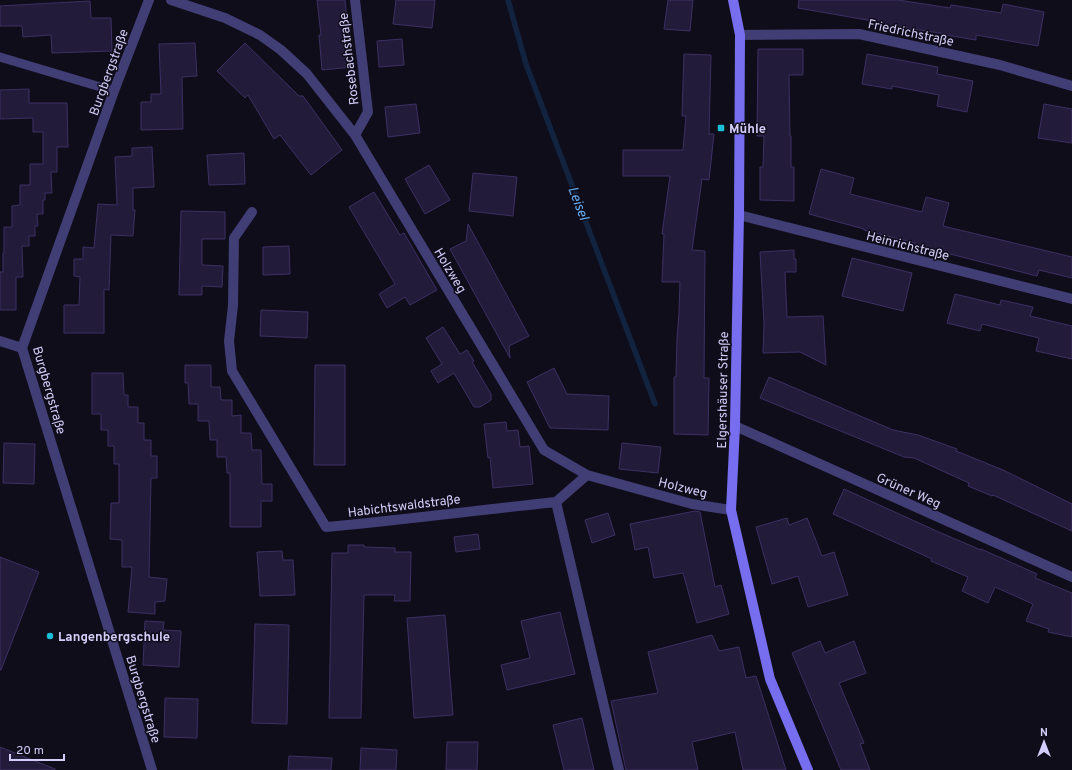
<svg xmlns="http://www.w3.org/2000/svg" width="1072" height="770" font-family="Overpass,sans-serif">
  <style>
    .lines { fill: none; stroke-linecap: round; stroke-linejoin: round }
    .stream { stroke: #12233f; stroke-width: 5.5 }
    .building { fill: #231b3a; stroke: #3c3063 }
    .lane { stroke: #413d75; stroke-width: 9 }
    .street { stroke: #413d75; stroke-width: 10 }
    .secondary { stroke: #766eef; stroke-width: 10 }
    .poi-dot { fill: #19bfd9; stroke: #100d1b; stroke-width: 1.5 }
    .labels { text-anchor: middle; stroke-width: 3; stroke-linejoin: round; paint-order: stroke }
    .street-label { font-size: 13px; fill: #d3cdf9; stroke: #100d1b }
    .poi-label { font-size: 13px; font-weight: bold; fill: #d3cdf9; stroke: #100d1b; text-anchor: start }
    .water-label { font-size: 14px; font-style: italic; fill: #6ae; stroke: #100d1b }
  </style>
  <rect width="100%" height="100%" fill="#100d1b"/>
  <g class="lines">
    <!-- stream -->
    <path class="stream" d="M508,0L526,64L655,404"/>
  </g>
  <!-- building -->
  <path class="building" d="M317,0H345L352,67L322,70L319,35H321Z
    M396,0H435L432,28L393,24Z
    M668,0H693L690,31L664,29Z
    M799,0H898L950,8L951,5L1001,13L1003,4L1044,12L1038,46L976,35V40L946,35V34L873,23V21L798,8Z
    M90,1L91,18H111L112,51L52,53L51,35L23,37L22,26H0V6Z
    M402,39L404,65L379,67L377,41Z
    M195,43L197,76L182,77L183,129L141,130V102H151V94H161L159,44Z
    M245,43L299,96H303L342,150L311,175L280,135L274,139L248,95L245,98L217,71Z
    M758,49H803V75H789L790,136H791V167H794V201L760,200V167H763L764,136H757Z
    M684,54L711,55L709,134H714L709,180L702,179L692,250L705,251L704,378H709L708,435L674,434V377H676L677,338L679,313L680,282H662L664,234H662L670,176H623V150H683L686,116H682Z
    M867,54L938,67L937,74L973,81L967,112L937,106L939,95L892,86V89L862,84Z
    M29,89V103H67L68,147H57V172H51L52,193H45V200H43V214H37L38,226H35V236H29V246H22L23,277H16V310H0V272H3V253H4V227H12V206L20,205V185H30V164H43V132H33V118L0,119V90Z
    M416,104L420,133L388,137L385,107Z
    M1044,104L1072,109V143L1038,138Z
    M152,147L154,187L133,188V210H135L133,236L111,235L109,290L104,289V333H64V305H79L80,277L74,276V259H83V247L94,248L98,204L117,205L115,157L132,156V148Z
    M244,153L245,184L209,185L207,155Z
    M429,165L450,200L425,214L405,179Z
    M821,169L854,178L850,194L922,212L926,197L949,203L943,226L1072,257V278L1039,270L1037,276L946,253L914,245L915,243L864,230V229L809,214Z
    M473,173L517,177L513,216L469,211Z
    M374,192L400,235L404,233L437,290L410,305L405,297L387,308L379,294L395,284L349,207Z
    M181,211L225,212V239H202V265L223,266L222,287L202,286V295H179Z
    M468,224L529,336L509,346L510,358L450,249L466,241Z
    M289,246L290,274L263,275V247Z
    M794,250V259H796V272H785L787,317L823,316L826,365L800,352L763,353L764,324L760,252Z
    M852,258L912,273L903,311L842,296Z
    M955,294L1000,305L1001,300L1033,307L1030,316L1072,326V359L1036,351L1039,338L982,324L980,331L947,323Z
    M261,310L308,312L307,338L260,336Z
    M443,327L460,354L467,350L474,361L472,362L491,394V400L480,407H474L454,373L438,383L431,371L442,364L426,338Z
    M185,365H211V387H220L221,400H232V416L241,415V433H251L252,450H261L262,484H272V501H261V527H230V473H227L226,457H217V440H210L209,421H198V404H189L188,383H185Z
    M315,365H345V465H314Z
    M554,368L567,394L609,396L608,430L550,428L527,382Z
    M92,373H123L124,395H128V407H138V423H144V440H151V456H157V478H151L149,577L167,579L165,601L155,602V614L128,612L132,567H122V540L110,539L111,503H119V464H114V446H108V430H101V414H92Z
    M769,377L893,430L918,435L957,449L956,451L1003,470L1072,504V531L993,495L992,496L968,486L969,483L914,458L904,457L760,398Z
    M506,422L507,431L518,430L520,447L529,446L533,484L493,488L490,457L488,458L484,424Z
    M4,443L35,444L34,484L3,483Z
    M622,443L661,447L658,473L619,469Z
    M844,489L941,533L981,550V549L1037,574L1035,578L1072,593V637L1048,632L1049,629L1026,621L1033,604L995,587L988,603L962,591L968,577L931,561L932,559L833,514Z
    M695,511L700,512L715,587L721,585L729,614L697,623L683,573L654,578L648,547L635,550L630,524Z
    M608,513L615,535L592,543L585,520Z
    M787,518L789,525L807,518L822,556L834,552L848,595L808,607L798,576L772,584L756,527Z
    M478,534L480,549L456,552L454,537Z
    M348,545H364V547L395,548V552H411L410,601H394L395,595H364L361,718H329L332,553H348Z
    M282,551L283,560H293L295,595L260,596L257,552Z
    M0,557L39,572L1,670H0Z
    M560,612L575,674L507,690L501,665L530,658L521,621Z
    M445,615L453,715L414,718L407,618Z
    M145,621L164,622L163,630L181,631L179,667L143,665Z
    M255,624L289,625L287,724L252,723Z
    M712,635L719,651L739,647L746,678L756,676L786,770H743L735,732L692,742L698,770H626L611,701L658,693L648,652Z
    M820,641L825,653L854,641L866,673L839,683L864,743L860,744L870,770H841L792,653Z
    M165,698L198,699L197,738L164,737Z
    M582,718L594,770H564L553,725Z
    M447,742H478L477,770H446Z
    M0,747L55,769V770H0Z
    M361,748L397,750L396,770H360Z
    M289,756L332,758L331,770H288Z"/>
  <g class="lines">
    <!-- lane -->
    <path class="lane" d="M0,57L114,91"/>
    <!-- street -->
    <path class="street" d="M149,0L114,91L22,348L152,770
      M171,0L225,18L260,35L281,50L307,74L355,135L544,450L587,475L692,504L731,510
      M355,0L368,112L355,135
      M740,35L859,34L1000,65L1072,86
      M252,212L234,238L233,305L229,341L232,371L326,527C403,520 479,510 556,502L619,770
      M739,215L1072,299
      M0,341L22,348
      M735,426L1072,577
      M556,502L587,475"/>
    <!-- secondary -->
    <path class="secondary" d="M733,0L740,35L739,215L735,426L731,510L770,679L808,770"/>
  </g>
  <!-- markers -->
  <g class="poi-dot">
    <rect x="717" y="124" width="8" height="8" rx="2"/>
    <circle cx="50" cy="636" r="4"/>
  </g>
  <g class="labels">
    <!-- street labels -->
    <g class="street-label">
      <text transform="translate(911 32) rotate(12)" y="5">Friedrichstraße</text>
      <text transform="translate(348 59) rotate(-97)" y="5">Rosebachstraße</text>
      <text transform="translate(108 72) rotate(-70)" y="5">Burgbergstraße</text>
      <text transform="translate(908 245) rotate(14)" y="5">Heinrichstraße</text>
      <text transform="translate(451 270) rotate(59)" y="5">Holzweg</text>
      <text transform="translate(50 390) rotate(74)" y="5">Burgbergstraße</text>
      <text transform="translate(722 390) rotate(-89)" y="5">Elgershäuser Straße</text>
      <text transform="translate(683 487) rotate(14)" y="5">Holzweg</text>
      <text transform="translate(909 490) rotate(24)" y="5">Grüner Weg</text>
      <text transform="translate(404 505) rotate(-7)" y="5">Habichtswaldstraße</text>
      <text transform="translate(144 699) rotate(73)" y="5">Burgbergstraße</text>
    </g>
    <!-- poi labels -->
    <g class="poi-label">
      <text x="729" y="133">Mühle</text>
      <text x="58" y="641">Langenbergschule</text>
    </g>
    <!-- water labels -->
    <g class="water-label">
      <text transform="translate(579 203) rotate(69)" y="5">Leisel</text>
    </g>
  </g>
  <!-- north arrow -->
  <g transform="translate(1044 742)" stroke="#100d1b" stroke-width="3" paint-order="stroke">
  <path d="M0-3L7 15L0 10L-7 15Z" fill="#d3cdf9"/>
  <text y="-6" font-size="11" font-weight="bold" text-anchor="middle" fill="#d3cdf9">N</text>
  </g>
  <!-- scale -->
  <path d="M10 754v6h54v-6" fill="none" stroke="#d3cdf9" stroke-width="2"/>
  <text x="16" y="754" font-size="12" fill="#d3cdf9" stroke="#100d1b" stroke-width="3" paint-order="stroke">20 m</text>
</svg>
